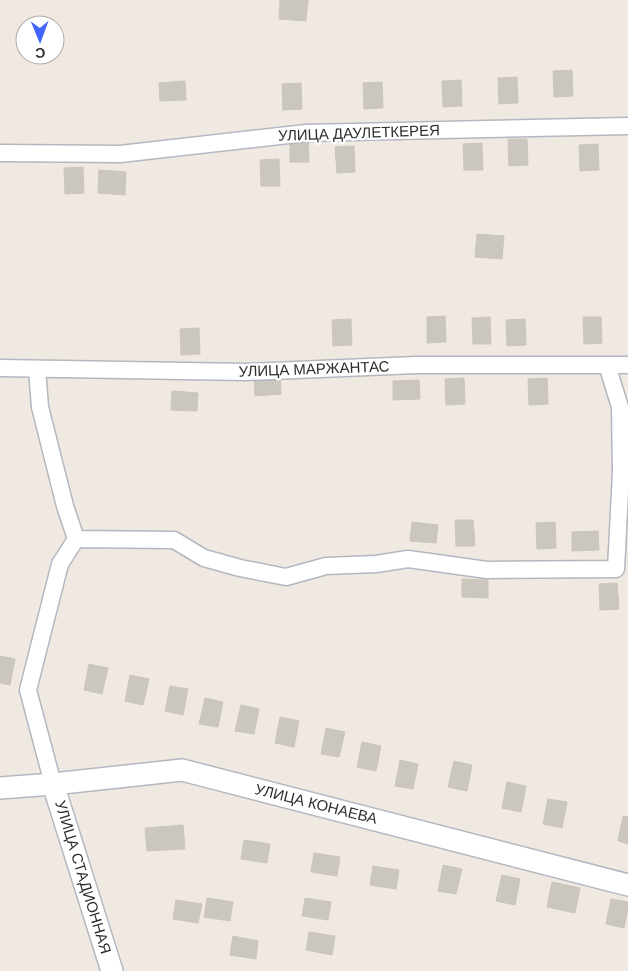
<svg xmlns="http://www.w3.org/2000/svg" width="628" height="971" font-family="Helvetica,sans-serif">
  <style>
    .building { fill: #cbc7bf; stroke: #cbc5ba }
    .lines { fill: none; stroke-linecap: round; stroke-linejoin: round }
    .minor-casing { stroke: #b4b7c1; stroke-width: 19 }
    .tertiary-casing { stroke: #b4b7c1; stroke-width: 24 }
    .minor { stroke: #fff; stroke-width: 16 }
    .tertiary { stroke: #fff; stroke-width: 21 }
    .labels { text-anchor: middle; stroke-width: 4.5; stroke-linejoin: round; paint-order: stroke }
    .street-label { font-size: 15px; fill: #2e2e2e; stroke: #fff }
  </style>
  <rect width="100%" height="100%" fill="#efe9e1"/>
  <!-- building -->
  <path class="building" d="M280,0H308L306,21L279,19Z
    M572,70L573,96L554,97L553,71Z
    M517,77L518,103L499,104L498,78Z
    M461,80L462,106L443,107L442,81Z
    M185,81L186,100L160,101L159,83Z
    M382,82L383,108L364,109L363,83Z
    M301,83L302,109L283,110L282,84Z
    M308,135L309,162H290V136Z
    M508,139H527L528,165L509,166Z
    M482,143L483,170H464L463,144Z
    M598,144L599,170L580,171L579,145Z
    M354,146L355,172L337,173L335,147Z
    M279,159L280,186H261L260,160Z
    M83,167L84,193L65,194L64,168Z
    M99,170L126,172L125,195L98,193Z
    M477,234L504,236L502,259L475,257Z
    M445,316L446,342L427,343V317Z
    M490,317L491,344H473L472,318Z
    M583,317H601L602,343L584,344Z
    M351,319L352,345L333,346L332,320Z
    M525,319L526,345L507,346L506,320Z
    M199,328L200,354L181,355L180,329Z
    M280,376L281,394L255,396L254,377Z
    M464,378L465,404L446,405L445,379Z
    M547,378L548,404L529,405L528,379Z
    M419,380L420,399L393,400V381Z
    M172,391L198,393L197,411L171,410Z
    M455,520H473L475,546H456Z
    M412,522L438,525L436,543L410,541Z
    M555,522L556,548L537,549L536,523Z
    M598,531L599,550L572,551V532Z
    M462,579L488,580V598L462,597Z
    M617,583L619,609L600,610L599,584Z
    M0,656L15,659L10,685L0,683Z
    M89,664L108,668L102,694L84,690Z
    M130,675L149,679L143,705L125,701Z
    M170,686L188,689L183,715L165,711Z
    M205,698L223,702L218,727L199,724Z
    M241,705L259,709L254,734L235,731Z
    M280,717L299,721L294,747L275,743Z
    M326,728L345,732L339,757L321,754Z
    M362,742L381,746L376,771L357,767Z
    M400,760L418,764L413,789L395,786Z
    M454,761L472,765L467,791L448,787Z
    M507,782L526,786L521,812L502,808Z
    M548,799L567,802L562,828L543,824Z
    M623,816L628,817V844L618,841Z
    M183,825L185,849L147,851L145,828Z
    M244,840L270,844L267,863L241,859Z
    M314,853L340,857L337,876L311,872Z
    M443,865L462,869L456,894L438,891Z
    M373,866L399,870L396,889L370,885Z
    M502,875L520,879L515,905L496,901Z
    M552,882L580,888L575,913L547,907Z
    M207,898L233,902L230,921L204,917Z
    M305,898L331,902L328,920L302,916Z
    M611,899L628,902V909L624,928L606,924Z
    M176,900L202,904L198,923L173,919Z
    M309,932L335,936L332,955L306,950Z
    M233,936L258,941L256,959L230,955Z"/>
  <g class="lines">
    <!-- minor casing -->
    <g class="minor-casing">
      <path id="minor" d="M0,153L120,154L306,133L628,126
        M0,368L246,372L416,365H628
        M37,369L40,407L65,506L76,539L174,540L204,558L240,568L286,577L326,566L376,564L408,559L487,570L616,569L621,472L620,407L607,365
        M53,784L28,690L60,564L76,539"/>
    </g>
    <!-- tertiary casing -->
    <g class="tertiary-casing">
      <path id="tertiary" d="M53,784L112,971
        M0,788L53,784L182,770L628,885"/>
    </g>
    <!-- minor -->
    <use href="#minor" class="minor"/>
    <!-- tertiary -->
    <use href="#tertiary" class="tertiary"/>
  </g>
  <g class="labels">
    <!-- street labels -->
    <g class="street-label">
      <text transform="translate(359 133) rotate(-2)" y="5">УЛИЦА ДАУЛЕТКЕРЕЯ</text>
      <text transform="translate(314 369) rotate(-2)" y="5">УЛИЦА МАРЖАНТАС</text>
      <text transform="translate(316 804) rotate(14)" y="5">УЛИЦА КОНАЕВА</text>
      <text transform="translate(83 877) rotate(73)" y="5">УЛИЦА СТАДИОННАЯ</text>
    </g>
  </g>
  <!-- north arrow -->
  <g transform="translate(40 40) rotate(179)"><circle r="24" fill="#ffffff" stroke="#ababab"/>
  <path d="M0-4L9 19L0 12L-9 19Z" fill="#4264fb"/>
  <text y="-8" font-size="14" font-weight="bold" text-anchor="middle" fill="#2e2e2e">С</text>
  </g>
</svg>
